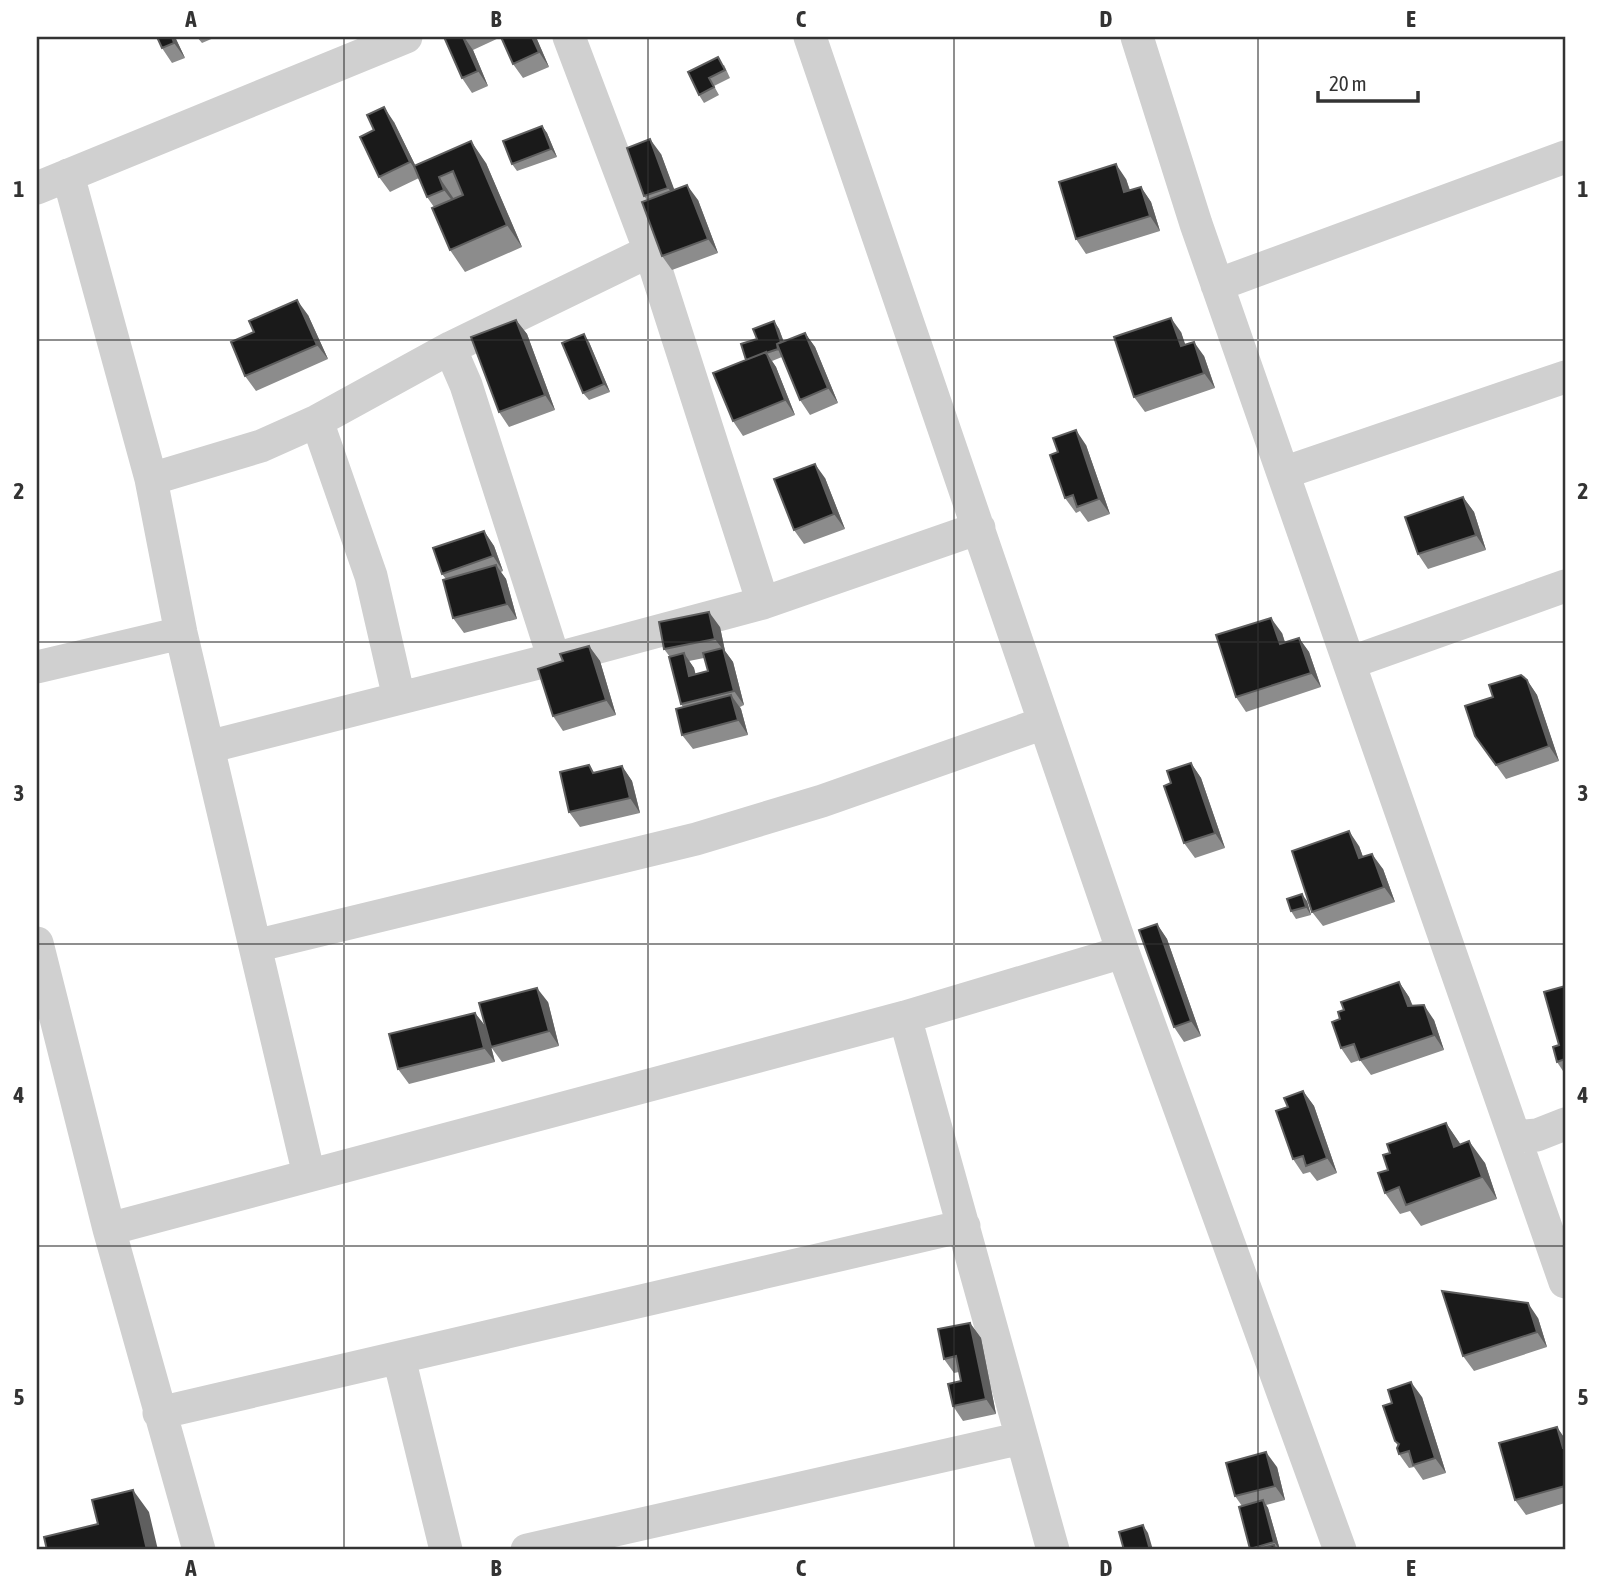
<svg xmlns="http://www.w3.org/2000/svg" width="1602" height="1587" font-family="'Asap Condensed',sans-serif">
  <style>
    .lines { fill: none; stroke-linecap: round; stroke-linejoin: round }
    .minor { stroke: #d0d0d0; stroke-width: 33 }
    .wall { fill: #8c8c8c; fill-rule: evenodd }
    .shaded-wall { fill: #5f5f5f }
    .building { fill: #1a1a1a; stroke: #5f5f5f; stroke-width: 2 }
    .grid { fill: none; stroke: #333; stroke-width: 2; stroke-opacity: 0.55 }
    .neatline { fill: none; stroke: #333; stroke-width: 2.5 }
    .grid-label { font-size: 23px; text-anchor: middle; font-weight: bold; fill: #333 }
  </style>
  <rect width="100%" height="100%" fill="#fff"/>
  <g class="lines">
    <!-- minor -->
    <path class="minor" d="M569,37L650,251L763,603
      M810,37L1123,952L1340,1550
      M1137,37L1196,224L1565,1282
      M68,175L151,479L181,633L309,1175
      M37,188L406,37
      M1217,285L1565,157
      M450,348L466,385L554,659
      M317,421L371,576L399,698
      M1283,473L1565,377
      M151,479L261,446L317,421L450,348L650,251
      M1349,663L1565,586
      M37,667L181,633
      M208,747L554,659L763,603L979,528
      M37,943L109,1229L199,1550
      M255,946L696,839L822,801L1044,723
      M905,1017L1053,1550
      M1515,1137L1537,1135L1565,1124
      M109,1229L905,1017L1123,952
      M399,1358L446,1550
      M159,1413L964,1226
      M527,1550L1022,1438"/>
  </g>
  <!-- wall -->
  <path class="wall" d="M157,37H181L176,39L185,58L172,63L162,48Z
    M197,37H216L202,43Z
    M444,37H536L549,67L523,78L513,64L501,37L473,50L488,86L472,93L462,78Z
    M724,65L730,78L714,86L719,95L704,103L699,95L688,72Z
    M394,122L415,165L486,163L522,247L465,272L450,250L434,207L427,197L419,178L390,192L379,177Z
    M542,126L547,133L557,157L517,171L512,164Z
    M661,154L674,190L698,200L718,253L672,270L662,256L647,200L644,196Z
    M1126,179L1130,190L1141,187L1151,202L1160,231L1086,254L1076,239Z
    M308,315L328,359L256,391L245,376L254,332Z
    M516,320L527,334L555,410L509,427L499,412Z
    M774,321L779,329L784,342L805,333L815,347L838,403L810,415L800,400L782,357L772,361L776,367L795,415L743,436L733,421L757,339Z
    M1181,332L1185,345L1204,356L1215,388L1145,412L1134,397Z
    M589,342L610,392L589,400L583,393Z
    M1086,445L1110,514L1088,522L1080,511L1076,513L1065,498Z
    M825,478L845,529L804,544L794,530Z
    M1463,497L1474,512L1486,550L1428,569L1418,554Z
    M484,531L494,546L503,571L501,572L506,579L517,619L464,633L453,618L446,579L442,574Z
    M720,627L725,651L733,662L744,705L740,707L741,709L748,735L693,749L682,735L683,707L681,704L670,657L664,649ZM704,658L708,671L695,674L694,668L689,661Z
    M1282,633L1285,642L1299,638L1309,652L1321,687L1246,712L1236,697Z
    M589,646L600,661L616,715L563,731L553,716L563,661Z
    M1527,680L1537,695L1559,761L1506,779L1475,736L1493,697Z
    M1191,763L1201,778L1225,848L1195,858L1184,843L1171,783Z
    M589,765L594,773L622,766L632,781L640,813L580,827L569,812Z
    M1359,846L1363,857L1383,869L1395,902L1323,926L1312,912Z
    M1307,901L1311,915L1296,919L1291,911Z
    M1157,924L1167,939L1201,1036L1184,1042L1174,1027Z
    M1399,982L1409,997L1413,1006L1434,1020L1444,1050L1371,1075L1360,1060L1351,1063L1341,1048L1340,1019L1344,1010Z
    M1565,986V1074L1557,1062Z
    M548,1002L559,1046L502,1062L491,1047Z
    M475,1013L486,1027L495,1062L409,1084L398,1069Z
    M1303,1091L1314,1106L1337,1173L1317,1181L1310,1172L1303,1174L1293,1159L1288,1107Z
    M1446,1123L1460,1144L1485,1163L1497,1199L1421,1226L1410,1211L1400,1214L1385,1193L1390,1153Z
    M1538,1318L1547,1347L1474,1371L1463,1356Z
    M970,1323L981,1338L996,1414L963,1421L953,1406L961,1381L959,1372L954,1373L944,1359Z
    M1422,1397L1446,1473L1423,1480L1414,1467L1409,1468L1399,1454L1398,1446L1395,1441Z
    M1557,1427L1565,1439V1503L1526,1515L1515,1500Z
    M1277,1467L1285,1500L1266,1505L1268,1508L1280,1550H1251L1242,1506L1235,1496Z"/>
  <!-- shaded-wall -->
  <path class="shaded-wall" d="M172,37H175L176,39L185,58L174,43Z
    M464,37L473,50L488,86L478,71Z
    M532,37H536L549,67L539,52Z
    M384,107L394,122L421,177L410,162Z
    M542,126L547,133L557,157L551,149Z
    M650,139L661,154L679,202L668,188Z
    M471,141L486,163L522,247L507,225Z
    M1116,164L1126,179L1135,207L1124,192Z
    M439,177L454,199L460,211L444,190Z
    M687,185L698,200L718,253L708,239Z
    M1141,187L1151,202L1160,231L1150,216Z
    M297,300L308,315L328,359L317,345Z
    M1171,318L1181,332L1191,361L1181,346Z
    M516,320L527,334L555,410L545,395Z
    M774,321L779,329L788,354L783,347Z
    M805,333L815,347L838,403L828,388Z
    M584,334L589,342L610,392L604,384Z
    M1194,342L1204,356L1215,388L1204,373Z
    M766,352L776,367L795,415L785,400Z
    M1076,430L1086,445L1110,514L1099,499Z
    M815,464L825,478L845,529L834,514Z
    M1463,497L1474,512L1486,550L1476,535Z
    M484,531L494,546L503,571L493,556Z
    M496,565L506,579L517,619L507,604Z
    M709,612L720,627L725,651L733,662L744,705L734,691L724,651L715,639Z
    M1271,618L1282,633L1290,659L1280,644Z
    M1299,638L1309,652L1321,687L1311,673Z
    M589,646L600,661L616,715L606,700Z
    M684,653L694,668L700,691L689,676Z
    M1527,680L1537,695L1559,761L1549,746Z
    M731,695L741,709L748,735L738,720Z
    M1191,763L1201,778L1225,848L1215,833Z
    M622,766L632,781L640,813L630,798Z
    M1349,831L1359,846L1369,873L1359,858Z
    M1372,854L1383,869L1395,902L1384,887Z
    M1302,894L1307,901L1311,915L1306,907Z
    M1157,924L1167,939L1201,1036L1191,1021Z
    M1399,982L1409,997L1418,1021L1408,1006Z
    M537,988L548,1002L559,1046L549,1031Z
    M1424,1005L1434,1020L1444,1050L1434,1035Z
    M475,1013L486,1027L495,1062L484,1048Z
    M1303,1091L1314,1106L1337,1173L1327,1158Z
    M1446,1123L1461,1145L1454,1147Z
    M1469,1141L1485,1163L1497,1199L1482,1177Z
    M1528,1303L1538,1318L1547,1347L1537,1332Z
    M970,1323L981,1338L996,1414L986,1399Z
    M1411,1382L1422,1397L1446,1473L1435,1458Z
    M1557,1427L1565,1439V1451L1563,1448Z
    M1266,1452L1277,1467L1285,1500L1275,1486Z
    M133,1490L149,1512L158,1550H147Z
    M1263,1500L1268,1508L1280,1550L1274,1542Z
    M1143,1525L1148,1533L1153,1550H1150Z"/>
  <!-- building -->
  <path class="building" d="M157,37H172L174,43L162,48Z
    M444,37H463L478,71L462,78Z
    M501,37H532L539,52L513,64Z
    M718,57L725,70L709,78L714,87L699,95L688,72Z
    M384,107L410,162L379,177L360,137L374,130L367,115Z
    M542,126L551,149L512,164L503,141Z
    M650,139L668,188L644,196L627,148Z
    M471,141L507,225L450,250L432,208L463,195L453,171L439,177L444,190L427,197L414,166Z
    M1116,164L1124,192L1141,187L1150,216L1076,239L1059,182Z
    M687,185L708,239L662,256L642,202Z
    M297,300L317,345L245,376L231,342L254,332L249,321Z
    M1171,318L1181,346L1194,342L1204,373L1134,397L1114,337Z
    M516,320L545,395L499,412L471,337Z
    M774,321L781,342L777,344L778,349L766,353V352L746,360L741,344L757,339L753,329Z
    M805,333L828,388L800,400L777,344Z
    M584,334L604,384L583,393L562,343Z
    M766,352L785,400L733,421L713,373Z
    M1076,430L1099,499L1077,507L1073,495L1065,498L1050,455L1058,452L1053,438Z
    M815,464L834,514L794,530L774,479Z
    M1463,497L1476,535L1418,554L1405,517Z
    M484,531L493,556L442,574L433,548Z
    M496,565L507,604L453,618L443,580Z
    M709,612L715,639L664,649L659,622Z
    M1271,618L1280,644L1299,638L1311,673L1236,697L1216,635Z
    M589,646L606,700L553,716L538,669L563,661L560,654Z
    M723,648L734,691L681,704L669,657L684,653L689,676L708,671L703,653Z
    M1521,675L1527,680L1549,746L1496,765L1475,736L1465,706L1493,697L1489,685Z
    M731,695L738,720L682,735L676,709Z
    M1191,763L1215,833L1184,843L1164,786L1171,783L1167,771Z
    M589,765L593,773L622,766L630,798L569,812L560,772Z
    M1349,831L1359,858L1372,854L1384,887L1312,912L1292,851Z
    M1302,894L1306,907L1291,911L1287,899Z
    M1157,924L1191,1021L1174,1027L1139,930Z
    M1399,982L1408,1006L1424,1005L1434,1035L1360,1060L1354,1044L1341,1048L1332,1022L1340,1019L1338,1012L1344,1010L1341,1002Z
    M1565,986V1059L1557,1062L1553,1047L1559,1045L1544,992Z
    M537,988L549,1031L491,1047L479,1003Z
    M475,1013L484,1048L398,1069L389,1034Z
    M1303,1091L1327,1158L1306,1166L1303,1156L1293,1159L1276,1111L1288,1107L1284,1098Z
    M1446,1123L1454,1147L1469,1141L1482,1177L1406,1205L1399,1187L1385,1193L1378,1173L1388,1170L1383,1155L1390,1153L1387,1144Z
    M1442,1291L1528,1303L1537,1332L1463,1356Z
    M970,1323L986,1399L953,1406L948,1384L961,1381L956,1356L944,1359L938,1329Z
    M1411,1382L1435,1458L1413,1465L1409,1451L1399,1454L1397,1448L1399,1444L1395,1441L1383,1406L1392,1403L1388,1390Z
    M1557,1427L1563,1448H1565V1486L1515,1500L1499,1443Z
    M1266,1452L1275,1486L1235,1496L1226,1463Z
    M133,1490L147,1550H47L44,1537L98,1524L92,1500Z
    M1263,1500L1274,1542L1250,1549L1239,1507Z
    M1143,1525L1150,1550H1124L1119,1532Z
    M1274,1545L1275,1550H1253Z"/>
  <!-- grid -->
  <path class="grid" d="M344,37V1550M648,37V1550M954,37V1550M1258,37V1550M37,340H1565M37,642H1565M37,944H1565M37,1246H1565"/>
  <!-- border -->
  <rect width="1602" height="1587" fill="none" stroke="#ffffff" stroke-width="77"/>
  <!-- scale -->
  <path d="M1318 91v10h100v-10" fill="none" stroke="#333333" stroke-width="3.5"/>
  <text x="1329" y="91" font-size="21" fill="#333333" stroke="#ffffff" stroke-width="5" paint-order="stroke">20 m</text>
  <rect x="38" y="38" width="1526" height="1510" class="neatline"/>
  <g class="grid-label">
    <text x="191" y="27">A</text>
    <text x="496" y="27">B</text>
    <text x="801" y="27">C</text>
    <text x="1106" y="27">D</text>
    <text x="1411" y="27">E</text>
    <text x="19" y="197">1</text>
    <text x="1583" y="197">1</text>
    <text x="19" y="499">2</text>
    <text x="1583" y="499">2</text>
    <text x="19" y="801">3</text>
    <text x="1583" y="801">3</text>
    <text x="19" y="1103">4</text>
    <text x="1583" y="1103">4</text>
    <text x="19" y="1405">5</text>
    <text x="1583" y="1405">5</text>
    <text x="191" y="1576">A</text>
    <text x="496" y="1576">B</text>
    <text x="801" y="1576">C</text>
    <text x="1106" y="1576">D</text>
    <text x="1411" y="1576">E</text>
  </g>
</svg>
